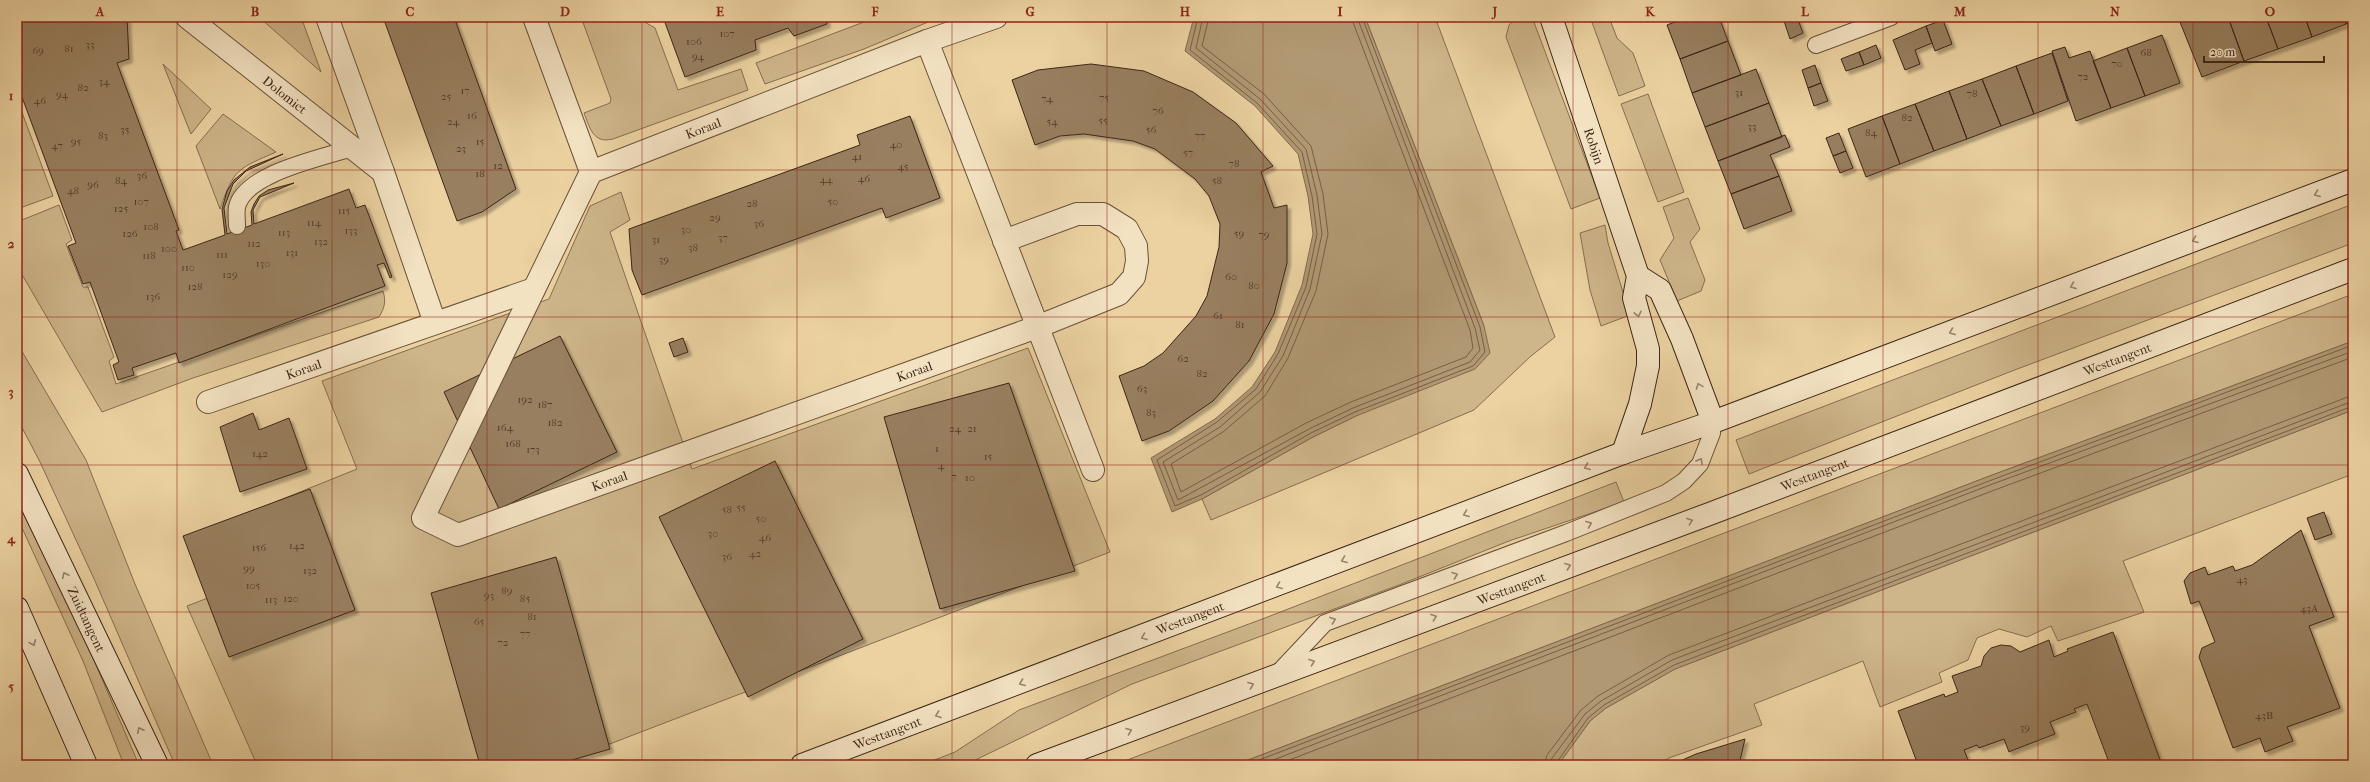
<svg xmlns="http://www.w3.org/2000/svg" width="2370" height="782" font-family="'IM FELL French Canon',serif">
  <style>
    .green { fill: #ceb58a; stroke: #866e51 }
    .water { fill: #b09872; stroke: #826a4e }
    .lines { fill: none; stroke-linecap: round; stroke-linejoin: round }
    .shore { stroke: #765f45; stroke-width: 1 }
    .building { fill: #987f5f; stroke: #3d2618; filter: url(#shadow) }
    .lane-casing { stroke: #69513a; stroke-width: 18 }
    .street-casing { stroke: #69513a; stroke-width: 24 }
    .secondary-casing { stroke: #3d2618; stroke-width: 24 }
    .lane { stroke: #f3e2c2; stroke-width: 16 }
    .street { stroke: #f3e2c2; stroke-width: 22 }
    .secondary { stroke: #f3e2c2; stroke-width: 22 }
    .oneway { stroke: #98846d }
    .grid { fill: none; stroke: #8f2418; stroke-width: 1; stroke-opacity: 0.55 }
    .labels { text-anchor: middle; stroke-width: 3; stroke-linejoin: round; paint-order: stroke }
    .number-label { font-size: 11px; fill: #543c2a }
    .street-label { font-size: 13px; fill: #3d2618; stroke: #f3e2c2 }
    .neatline { fill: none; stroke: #8f2418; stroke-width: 1.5 }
    .grid-label { font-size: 13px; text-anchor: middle; font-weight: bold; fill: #8f2418 }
  </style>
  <defs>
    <filter id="shadow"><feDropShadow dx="3.5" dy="3.5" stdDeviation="1" flood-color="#0004"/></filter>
  </defs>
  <rect width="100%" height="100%" fill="#ecd2a1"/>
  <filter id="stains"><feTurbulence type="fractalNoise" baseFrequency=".005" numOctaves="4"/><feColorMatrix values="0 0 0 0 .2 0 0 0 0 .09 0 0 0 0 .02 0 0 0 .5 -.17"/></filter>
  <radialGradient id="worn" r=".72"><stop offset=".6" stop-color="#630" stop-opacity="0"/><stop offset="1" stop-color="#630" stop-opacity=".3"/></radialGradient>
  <!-- green -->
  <path class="green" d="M259,17H301L321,72Z
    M581,17H641L643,21L655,28L678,90L741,69L748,90L613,139C593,144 590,128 584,113L610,103L611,99Z
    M877,17H940L864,49L765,84L756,63Z
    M1365,17H1435L1555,337L1531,356L1474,410L1211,520L1202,499L1313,437L1356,416L1484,326Z
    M1517,17H1532L1600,198L1571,209L1506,37L1509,25Z
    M1590,17H1609L1617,38L1633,53L1645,86L1619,96Z
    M163,64L211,109L191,134Z
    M1648,94L1684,192L1658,202L1621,104Z
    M20,107L53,196L17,209V108Z
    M223,114L276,152C238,169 234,168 220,209L196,146Z
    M621,192L630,220L610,232L692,469L1028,348L1110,552L555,765H257L187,606L239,586L213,527L357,469L322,381L549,299L590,206Z
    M1688,198L1700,229L1690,242L1705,280L1701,291L1677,301L1660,260L1674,238L1663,207Z
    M2353,204V243L2012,371L1749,474L1736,440Z
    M59,205L72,240L66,244L83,287H88L114,357L109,361L116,384L383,291C386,301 385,307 379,317L193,378L102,412L17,266V222Z
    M1605,225L1608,243L1630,315L1601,326L1590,290L1580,233Z
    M2353,294V341L1987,477L1235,765H1114Z
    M17,343L86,460L135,584L213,765H175L95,581L40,462L17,418Z
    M2353,410V474L2123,561L2144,612L2058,641L2051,626L2027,637L1999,629L1977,638L1968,660L1939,673L1942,682L1880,707L1863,661L1754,704L1762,725L1669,758L1658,765H1558L1590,721L1606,708L1675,669Z
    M1616,482L1624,502L1509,541L1399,585L1132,684L965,765H922L955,752L1019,710L1265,618Z
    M17,497L93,658L139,765H124L83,661L17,517Z"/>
  <!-- water -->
  <path class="water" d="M1194,17H1365L1484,326L1490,353L1475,369L1356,416L1313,437L1202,499L1172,512L1151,458L1215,419L1252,387L1275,352L1302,285L1313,234L1308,196L1298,154L1255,106L1185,51Z
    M2353,341V410L1675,669L1606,708L1590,721L1558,765H1235L1987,477Z"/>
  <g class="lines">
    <!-- shore -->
    <path class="shore" d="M1198,17L1190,50L1257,103L1302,152L1312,196L1317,234L1306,287L1278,354L1256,389L1217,422L1157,460L1175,506L1201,495L1311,433L1355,412L1473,366L1485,352L1480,327L1362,17
      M1203,17L1196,48L1260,99L1306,149L1317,195L1322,234L1310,289L1283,356L1260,392L1220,427L1163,462L1178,500L1309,429L1353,408L1470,362L1480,350L1475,328L1357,17
      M1209,17L1202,46L1264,94L1311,146L1323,194L1328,234L1316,291L1288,358L1265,396L1223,432L1171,464L1181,492L1306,423L1351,402L1466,357L1473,348L1470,330L1351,17
      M1246,765L1989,481L2353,345
      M1260,765L1990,485L2353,351
      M1276,765L1992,491L2353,357
      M1544,765L1547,755L1581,710L1598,696L1669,655L2353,395
      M1550,765L1552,758L1585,714L1601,701L1672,660L2353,401
      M1555,765L1588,718L1604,705L1674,665L2353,406"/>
  </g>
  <!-- building -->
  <path class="building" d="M17,17H127L129,59L117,63L179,230L176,231L183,250L225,235L222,209L227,191L234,180L250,167L283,154L246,171L233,184L224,208L227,234L252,225L251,212L254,204L259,196L268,190L294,183L260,197L253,210L254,224L349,189L356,208L365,205L392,277L390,278L384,263L377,265L385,286L179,363L176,353L132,368L134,375L118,380L113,365L119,362L90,282L83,284L68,246L76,243L22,97L17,99Z
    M383,17H454L516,189L482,212L457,221Z
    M663,17H826L827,24L794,36L788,28L755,40L756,50L685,77Z
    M1688,17H1719L1728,41L1680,59L1667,25Z
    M1794,17H1797L1803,33L1790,39L1784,21Z
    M2178,17H2205L2207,21L2217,17H2228L2244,61L2202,77Z
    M2228,17H2266L2278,49L2244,61Z
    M2266,17H2305L2312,37L2278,49Z
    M2305,17H2343L2346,24L2312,37Z
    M2343,17H2353V21L2346,24Z
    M1943,20L1952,44L1935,51L1926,26Z
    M1926,26L1932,43L1915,50L1920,64L1905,70L1893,40Z
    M2162,35L2180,83L2145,96L2127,48Z
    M1728,41L1741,75L1692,93L1680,59Z
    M1876,45L1881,58L1864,65L1859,52Z
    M2065,47L2069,58L2090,51L2111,108L2076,121L2052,51Z
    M2127,48L2145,96L2111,108L2093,61Z
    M1859,52L1864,65L1846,71L1841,59Z
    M2052,53L2068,101L2034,114L2016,66Z
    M1091,64L1144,71L1193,92L1236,123L1273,166L1261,172L1274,208L1287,205V263L1274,314L1249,361L1213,401L1169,431L1142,441L1119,376L1144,366L1163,353L1196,316L1207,296L1219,247L1220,224L1209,196L1195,179L1155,149L1133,141L1084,134L1060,136L1035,145L1012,80L1038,70Z
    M1815,65L1821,83L1808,88L1802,70Z
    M2016,66L2034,114L2001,126L1982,79Z
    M1756,69L1769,103L1705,127L1692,93Z
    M1982,79L2001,126L1967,139L1949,91Z
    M1821,83L1828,101L1814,106L1808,88Z
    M1949,91L1967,139L1934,151L1915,104Z
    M1769,103L1782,137L1718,161L1705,127Z
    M1915,104L1934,151L1900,164L1882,116Z
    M910,116L940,198L886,218L882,208L642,295L632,270L629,229L860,145L857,135Z
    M1882,116L1900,164L1866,177L1848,129Z
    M1839,133L1846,151L1833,156L1826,138Z
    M1785,135L1790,147L1770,155L1779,176L1731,194L1718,161Z
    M1846,151L1853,168L1840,173L1833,156Z
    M1779,176L1792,211L1744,229L1731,194Z
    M560,336L617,452L499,509L444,392Z
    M683,338L688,352L674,357L669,343Z
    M1009,383L1075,571L940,609L884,417Z
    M253,413L259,430L289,418L307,469L240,492L220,427Z
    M775,461L863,639L748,697L659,517Z
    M310,489L355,610L229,657L183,536Z
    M2324,512L2332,534L2315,540L2307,518Z
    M2301,530L2334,617L2309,626L2340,708L2287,727L2293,741L2265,752L2260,738L2233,748L2199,657L2202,648L2215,642L2199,601L2191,604L2184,581L2190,573L2205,567L2208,575L2233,566L2235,571L2252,565Z
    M556,557L610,749L555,765H480L431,593Z
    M2113,632L2162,765H2110L2087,704L2074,709L2076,712L2050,722L2055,734L2011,751L2009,752L2004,739L1979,748L1977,745L1964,750L1970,765H1918L1898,711L1944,694L1945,697L1958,692L1952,676L1981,666L1984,656L1991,648L2001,645L2011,646L2020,652L2049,640L2054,657L2068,651L2067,649Z
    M1745,739L1739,765H1671L1696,754Z"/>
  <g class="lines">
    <!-- lane casing -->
    <g class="lane-casing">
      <path id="lane" d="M1816,45L1891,17
        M237,226C237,220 236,213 237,207C245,173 322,158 352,148
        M1278,673L1325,623L1566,533L1666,493L1684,481L1700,464L1712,433L1713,422"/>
    </g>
    <!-- street casing -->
    <g class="street-casing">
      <g id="street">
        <path id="s1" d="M187,17L383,172L435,323"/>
        <path d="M327,17L383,172"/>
        <path d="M534,17L591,172"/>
        <path id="s2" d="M996,17L927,41L591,172L423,518L458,535L1037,327L1119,294L1134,277L1137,261L1136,246L1127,229L1103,214H1077L1004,241"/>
        <path d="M927,41L1093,470"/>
        <path id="s3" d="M208,402L534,289"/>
      </g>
    </g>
    <!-- secondary casing -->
    <g class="secondary-casing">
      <g id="secondary">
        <path id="s4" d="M1551,17L1638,276L1634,298L1648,349V366L1640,404L1623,453"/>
        <path d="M1638,276L1660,290L1682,339L1713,422"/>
        <path id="s5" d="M17,474L157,765"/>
        <path d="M17,608L86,765"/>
        <path id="s6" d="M802,765L1623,453L1713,422L2353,180"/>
        <path id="s7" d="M1037,765L1712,513L2353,269"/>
      </g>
    </g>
    <!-- lane -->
    <use href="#lane" class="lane"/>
    <!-- street -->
    <use href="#street" class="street"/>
    <!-- secondary -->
    <use href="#secondary" class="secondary"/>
  </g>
  <!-- one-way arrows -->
  <defs><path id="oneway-chevron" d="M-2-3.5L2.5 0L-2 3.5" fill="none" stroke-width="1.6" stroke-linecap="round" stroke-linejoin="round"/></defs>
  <g class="oneway">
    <use href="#oneway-chevron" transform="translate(2317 194) rotate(159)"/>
    <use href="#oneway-chevron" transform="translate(2195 240) rotate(159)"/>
    <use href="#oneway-chevron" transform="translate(2073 286) rotate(159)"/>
    <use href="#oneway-chevron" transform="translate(1638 314) rotate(78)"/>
    <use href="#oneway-chevron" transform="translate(1952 332) rotate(159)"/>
    <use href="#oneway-chevron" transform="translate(1699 386) rotate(-110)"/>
    <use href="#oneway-chevron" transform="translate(1700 461) rotate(-61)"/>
    <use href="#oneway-chevron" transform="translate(1587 467) rotate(159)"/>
    <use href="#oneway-chevron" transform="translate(1466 514) rotate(159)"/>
    <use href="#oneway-chevron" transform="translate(1690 521) rotate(-20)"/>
    <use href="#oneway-chevron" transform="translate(1589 524) rotate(-22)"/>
    <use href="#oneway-chevron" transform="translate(1344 560) rotate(159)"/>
    <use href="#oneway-chevron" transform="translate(1568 566) rotate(-20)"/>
    <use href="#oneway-chevron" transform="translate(65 575) rotate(-116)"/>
    <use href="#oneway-chevron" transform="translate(1455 575) rotate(-20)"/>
    <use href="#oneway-chevron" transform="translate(1279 586) rotate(159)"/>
    <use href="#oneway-chevron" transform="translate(1434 617) rotate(-20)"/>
    <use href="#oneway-chevron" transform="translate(1333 620) rotate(-20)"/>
    <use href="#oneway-chevron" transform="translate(1144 637) rotate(159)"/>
    <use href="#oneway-chevron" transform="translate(33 643) rotate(66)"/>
    <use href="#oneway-chevron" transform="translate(1312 662) rotate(-20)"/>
    <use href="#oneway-chevron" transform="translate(1022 683) rotate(159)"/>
    <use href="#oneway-chevron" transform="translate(1251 685) rotate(-21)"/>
    <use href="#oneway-chevron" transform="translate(938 715) rotate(160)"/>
    <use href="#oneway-chevron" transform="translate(140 730) rotate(-116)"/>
    <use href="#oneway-chevron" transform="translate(1129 731) rotate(-21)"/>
  </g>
  <!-- grid -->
  <path class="grid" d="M177,17V765M332,17V765M487,17V765M642,17V765M797,17V765M952,17V765M1107,17V765M1263,17V765M1418,17V765M1573,17V765M1728,17V765M1883,17V765M2038,17V765M2193,17V765M17,170H2353M17,317H2353M17,465H2353M17,612H2353"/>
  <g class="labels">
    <!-- number labels -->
    <g class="number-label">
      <text x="727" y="37">107</text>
      <text x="694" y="45">106</text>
      <text x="90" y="48">33</text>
      <text x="69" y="52">81</text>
      <text x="38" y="54">69</text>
      <text x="2146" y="56">68</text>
      <text x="698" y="60">94</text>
      <text x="2117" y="67">70</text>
      <text x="2083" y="80">72</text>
      <text x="104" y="85">34</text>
      <text x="83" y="91">82</text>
      <text x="465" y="94">17</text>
      <text x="1739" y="96">31</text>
      <text x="1972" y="97">78</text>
      <text x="62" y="98">94</text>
      <text x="446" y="100">25</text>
      <text x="1104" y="101">75</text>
      <text x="1047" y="102">74</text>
      <text x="40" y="104">46</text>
      <text x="1158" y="114">76</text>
      <text x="472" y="119">16</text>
      <text x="1907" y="121">82</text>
      <text x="1103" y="124">55</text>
      <text x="453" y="125">24</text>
      <text x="1052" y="125">54</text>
      <text x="1752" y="130">33</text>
      <text x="125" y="133">35</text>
      <text x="1151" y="133">56</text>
      <text x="1871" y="136">84</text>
      <text x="103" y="139">83</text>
      <text x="1200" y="139">77</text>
      <text x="76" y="145">95</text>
      <text x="480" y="145">15</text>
      <text x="896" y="148">40</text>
      <text x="57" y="149">47</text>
      <text x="461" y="152">23</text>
      <text x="1188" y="156">57</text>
      <text x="857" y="160">41</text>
      <text x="1234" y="167">78</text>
      <text x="498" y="169">12</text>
      <text x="903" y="170">45</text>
      <text x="480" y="177">18</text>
      <text x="142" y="179">36</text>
      <text x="864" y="182">46</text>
      <text x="826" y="183">44</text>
      <text x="121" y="184">84</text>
      <text x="1217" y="184">58</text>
      <text x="93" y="188">96</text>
      <text x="73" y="194">48</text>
      <text x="141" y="205">107</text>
      <text x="833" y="205">50</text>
      <text x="752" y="207">28</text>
      <text x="121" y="212">125</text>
      <text x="344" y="214">115</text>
      <text x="715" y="221">29</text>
      <text x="314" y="226">114</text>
      <text x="759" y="227">36</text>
      <text x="151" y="230">108</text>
      <text x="686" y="233">30</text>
      <text x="351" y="234">133</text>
      <text x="284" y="236">113</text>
      <text x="130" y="237">126</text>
      <text x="1239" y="237">59</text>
      <text x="1264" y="238">79</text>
      <text x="723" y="241">37</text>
      <text x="656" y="243">31</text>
      <text x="321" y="245">132</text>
      <text x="254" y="247">112</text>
      <text x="693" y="251">38</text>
      <text x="169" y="252">100</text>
      <text x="292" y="256">131</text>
      <text x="222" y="258">111</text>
      <text x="149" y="259">118</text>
      <text x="664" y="263">39</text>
      <text x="263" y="267">130</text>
      <text x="188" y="271">110</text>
      <text x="230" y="278">129</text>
      <text x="1231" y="280">60</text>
      <text x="1254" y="289">80</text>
      <text x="195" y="290">128</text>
      <text x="153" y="300">136</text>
      <text x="1218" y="319">61</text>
      <text x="1240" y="328">81</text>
      <text x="1183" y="362">62</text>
      <text x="1202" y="377">82</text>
      <text x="1142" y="392">63</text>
      <text x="525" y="403">192</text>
      <text x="545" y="408">187</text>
      <text x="1151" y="416">83</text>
      <text x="555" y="426">182</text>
      <text x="505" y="431">164</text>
      <text x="955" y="432">24</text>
      <text x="972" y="432">21</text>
      <text x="513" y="447">168</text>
      <text x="937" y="452">1</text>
      <text x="533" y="453">173</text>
      <text x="260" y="457">142</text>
      <text x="988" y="460">15</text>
      <text x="941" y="469">4</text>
      <text x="954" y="480">7</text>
      <text x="970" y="481">10</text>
      <text x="741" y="511">55</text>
      <text x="727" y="513">58</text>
      <text x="761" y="522">50</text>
      <text x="713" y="537">30</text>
      <text x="765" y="541">46</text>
      <text x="297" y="549">142</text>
      <text x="259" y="551">156</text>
      <text x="755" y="557">42</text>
      <text x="727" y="560">36</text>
      <text x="249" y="572">99</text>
      <text x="310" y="574">132</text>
      <text x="2242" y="583">43</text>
      <text x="253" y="589">105</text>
      <text x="507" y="594">89</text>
      <text x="489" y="599">93</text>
      <text x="291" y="602">120</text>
      <text x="525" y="602">85</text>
      <text x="271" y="603">113</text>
      <text x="2309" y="612">43A</text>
      <text x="532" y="620">81</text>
      <text x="479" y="625">65</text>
      <text x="525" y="637">77</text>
      <text x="503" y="646">72</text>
      <text x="2264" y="719">43B</text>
      <text x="2025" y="731">39</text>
    </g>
    <!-- street labels -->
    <g class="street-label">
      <text dy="5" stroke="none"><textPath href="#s1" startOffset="125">Dolomiet</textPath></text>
      <text transform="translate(703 128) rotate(-21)" y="5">Koraal</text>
      <text dy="5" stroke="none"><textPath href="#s4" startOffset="136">Robijn</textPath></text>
      <text dy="5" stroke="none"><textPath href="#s7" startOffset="1154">Westtangent</textPath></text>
      <text dy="5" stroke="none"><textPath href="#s3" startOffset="101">Koraal</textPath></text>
      <text dy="5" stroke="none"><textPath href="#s2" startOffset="1342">Koraal</textPath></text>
      <text dy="5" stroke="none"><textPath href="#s7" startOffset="830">Westtangent</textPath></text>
      <text dy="5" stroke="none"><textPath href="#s2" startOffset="1018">Koraal</textPath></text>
      <text dy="5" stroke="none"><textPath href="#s7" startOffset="506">Westtangent</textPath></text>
      <text dy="5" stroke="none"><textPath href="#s5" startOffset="161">Zuidtangent</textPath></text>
      <text dy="5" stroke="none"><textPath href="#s6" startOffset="415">Westtangent</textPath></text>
      <text dy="5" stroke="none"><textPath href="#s6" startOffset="91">Westtangent</textPath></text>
    </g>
  </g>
  <!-- margin -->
  <rect width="2370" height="782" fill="none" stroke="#ecd2a1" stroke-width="44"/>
  <!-- scale -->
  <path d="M2204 56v6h120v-6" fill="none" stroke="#3d2618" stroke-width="2"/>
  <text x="2210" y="56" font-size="12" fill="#3d2618" stroke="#f3e2c2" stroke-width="3" paint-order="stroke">20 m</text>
  <rect x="22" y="22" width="2326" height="738" class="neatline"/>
  <g class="grid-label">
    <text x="100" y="16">A</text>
    <text x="255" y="16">B</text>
    <text x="410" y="16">C</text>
    <text x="565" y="16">D</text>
    <text x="720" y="16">E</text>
    <text x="875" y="16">F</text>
    <text x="1030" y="16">G</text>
    <text x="1185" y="16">H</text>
    <text x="1340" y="16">I</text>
    <text x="1495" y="16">J</text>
    <text x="1650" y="16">K</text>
    <text x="1805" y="16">L</text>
    <text x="1960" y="16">M</text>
    <text x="2115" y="16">N</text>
    <text x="2270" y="16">O</text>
    <text x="11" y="100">1</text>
    <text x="11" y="248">2</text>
    <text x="11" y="396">3</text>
    <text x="11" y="543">4</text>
    <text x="11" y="691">5</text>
  </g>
  <rect width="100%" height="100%" filter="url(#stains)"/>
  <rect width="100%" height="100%" fill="url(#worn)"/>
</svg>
